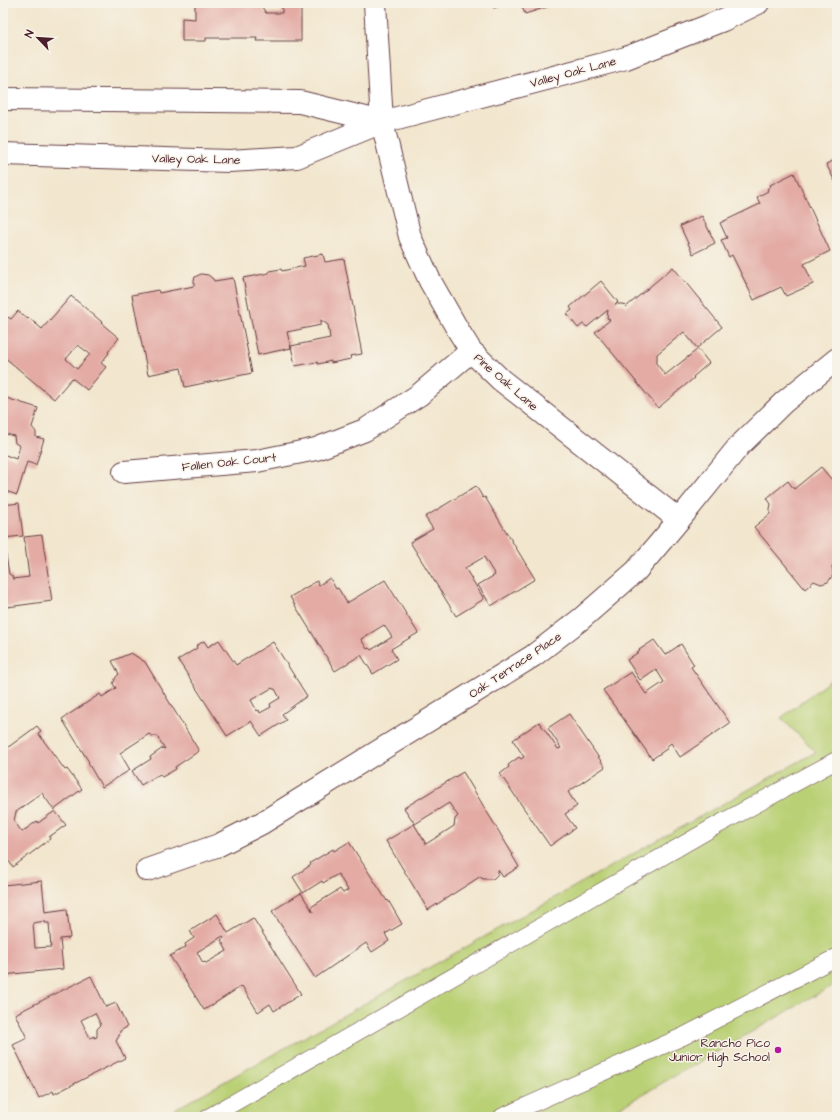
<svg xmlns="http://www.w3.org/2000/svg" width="840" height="1120" font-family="'Architects Daughter',sans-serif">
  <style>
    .green { fill: #b9d075; stroke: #827850 }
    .building { fill: #e3aba4; fill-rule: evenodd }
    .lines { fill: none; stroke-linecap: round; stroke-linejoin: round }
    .lane-casing { stroke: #633d43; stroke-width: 18 }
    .street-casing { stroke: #633d43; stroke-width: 24 }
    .lane { stroke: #fff; stroke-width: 17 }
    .street { stroke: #fff; stroke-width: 22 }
    .poi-dot { fill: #b5179e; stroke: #f7f3e8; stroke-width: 1.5 }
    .labels { text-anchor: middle; stroke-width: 3; stroke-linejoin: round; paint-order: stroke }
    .street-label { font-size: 12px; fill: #4a1f2b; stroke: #f7f3e8 }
    .poi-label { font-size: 12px; fill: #4a1f2b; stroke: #f7f3e8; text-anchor: end }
  </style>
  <rect width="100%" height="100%" fill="#f7f3e8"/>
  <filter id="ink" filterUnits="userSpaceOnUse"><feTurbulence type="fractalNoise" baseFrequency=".025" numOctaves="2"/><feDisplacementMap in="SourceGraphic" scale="8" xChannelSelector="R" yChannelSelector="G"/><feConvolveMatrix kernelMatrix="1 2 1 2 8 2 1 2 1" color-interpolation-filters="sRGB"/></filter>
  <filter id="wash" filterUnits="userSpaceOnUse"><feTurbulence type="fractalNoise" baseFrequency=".012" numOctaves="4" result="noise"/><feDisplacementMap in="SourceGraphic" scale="16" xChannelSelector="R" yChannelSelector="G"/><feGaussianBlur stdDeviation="0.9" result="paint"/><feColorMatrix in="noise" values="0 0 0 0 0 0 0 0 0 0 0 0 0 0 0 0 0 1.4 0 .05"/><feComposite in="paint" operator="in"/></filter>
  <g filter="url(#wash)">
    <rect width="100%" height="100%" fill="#f2e6ce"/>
    <!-- green -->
    <path class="green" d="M837,675V983L603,1117H161L816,752L781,718Z"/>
    <g id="blocks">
      <!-- building -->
      <path class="building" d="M195,3H263L262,7L266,13H282V3H301V41H256L257,38H206V41H182V18L195,19Z
        M492,3H509L494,8Z
        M513,3H549L550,6L525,14L522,7L515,5Z
        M837,159V185L826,164Z
        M794,173L830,251L804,264L813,284L786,296L781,287L754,300L732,255L729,257L721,240L727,238L720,223L760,204L757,197L768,191L767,189L771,186L770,185Z
        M702,216L715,243L693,254L680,226Z
        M323,254L325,262L344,259L362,354L350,356L351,359L331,363V361L318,364L317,362L295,366L291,346L330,338L328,325L321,320V325L287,332L291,348L258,355L243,278L269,273V271L281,269L282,271L305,266L303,258Z
        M673,267L722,327L697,348L684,332L657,354V362L656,363L665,375L698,349L709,363L693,377L694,378L658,408L595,332L610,320L607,318L608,310L587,327L583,324L578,328L567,314L572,310L570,307L601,281L618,302L615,304H623L626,307Z
        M201,274L208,275L213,279L214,281L233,278L252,373L185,387L181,368L148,375L132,295L158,290L159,293L194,286V281L195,277Z
        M71,296L102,322L101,323L119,338L108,352L109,353L101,363L106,367L87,390L72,378L54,399L3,356V319L6,316L11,319L18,311L28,319L29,318L42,329ZM78,345L90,354L77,369L66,359Z
        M3,397L38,408L32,427L36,432V437L44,439L36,465L27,462L17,495L3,490V454L16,459L20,446L15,443L14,436L6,434L3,441Z
        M821,467L837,486V562L832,566L833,575L828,582L821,584L814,581L805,589L754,527L770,514V509L771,504L767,498L788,481L794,489Z
        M476,486L483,498L485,497L535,579L491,606L478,585L495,575L484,557L465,568L484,599L456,616L410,542L433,529L425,517Z
        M19,503L23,536L3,538V505Z
        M42,535L52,601L7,607V605L3,606V549L5,555H6L9,574L12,576L13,579L29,577L24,537Z
        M330,578L336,589L338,588L347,603L385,580L418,633L391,649L397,659L373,674L361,655L335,671L290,597L317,581L319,585ZM384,625L392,637L371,650L369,648L367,649L361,639Z
        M219,640L236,665L273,642L307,696L282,714L286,720L261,736L251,721L227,736L178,660L197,648L196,646L204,641L208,647ZM272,688L273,689H275L280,698L270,704L271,707L260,713L259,710L257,711L251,700Z
        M654,640L665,655L681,644L694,665L691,667L730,723L680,757L671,743L666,747L668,748L652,759L603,690L631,672L646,694L664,682L656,669L640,680L627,660L640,651L639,650Z
        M131,653L145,662L199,751L175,767L176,769L162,777L160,774L141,785L132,771L151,759L150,757L163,748L165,749L157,736H152L149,734L120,753L130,770L102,787L88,763L89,762L62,719L100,694L102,697L116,688L113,684L116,677L119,674L112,661Z
        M569,714L605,767L568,792L577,806L565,814L575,828L550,846L500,774L509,767L508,765L519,757L521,759L524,757L513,740L539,722L558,749L561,748L548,728Z
        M37,726L41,731L38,733L65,770L67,769L82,789L54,810L42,793L16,812L14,821L22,832L37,821L38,823L55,811L66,825L49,837L50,839L13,867L3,853V751Z
        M463,772L513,855H512L519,867L503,877L498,870V874L493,879H484L481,878V876L428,910L386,841L414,824L426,844L454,826L455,819L458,816L449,803L415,824L404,808Z
        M349,842L387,901L388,900L402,924L385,934L389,941L372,952L366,943L315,978L272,911L301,893L313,912L311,907L340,889L343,893L348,890L338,874L323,883L322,881L303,893L293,877L311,865L310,863L333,849L334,851Z
        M42,881L45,912L67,909L70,938L60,939L63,969L3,975V885ZM45,921V923H49L51,947L35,948L33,923Z
        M217,914L228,933L253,918L301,994L274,1011L270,1004L258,1012L242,986L204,1010L170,956L186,947L185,944L194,938L190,931ZM223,936L224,938L221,940L227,951L206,963L204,962L203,963L197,952Z
        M91,976L106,1007L116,1003L127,1027L120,1031L119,1036L116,1041L125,1058L54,1094L53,1091L39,1098L13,1045L27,1038L15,1014ZM95,1013L101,1025L97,1029V1037L94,1038V1036L90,1038L81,1020Z"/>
    </g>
  </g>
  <g filter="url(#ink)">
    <use href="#blocks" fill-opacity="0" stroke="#633d43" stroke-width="1"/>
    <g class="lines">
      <!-- lane casing -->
      <g class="lane-casing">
        <path id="lane" d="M209,1117L712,828L837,760
          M502,1117L684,1036L837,957"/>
      </g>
      <!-- street casing -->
      <g class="street-casing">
        <path id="street" d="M375,3L382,122L410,237L430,281L458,330L471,351L501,380L679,520
          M3,99L300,102L382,122
          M3,154L229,161L297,157L382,122L626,58L723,20L758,3
          M124,472L257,461L316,449L365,430L419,395L471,351
          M147,870L219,845L262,823L533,656L581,619L636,571L679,520L739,446L784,402L837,359"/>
      </g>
      <!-- lane -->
      <use href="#lane" class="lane"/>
      <!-- street -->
      <use href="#street" class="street"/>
    </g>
  </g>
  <!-- markers -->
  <circle class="poi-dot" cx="778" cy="1050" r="4"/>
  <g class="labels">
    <!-- street labels -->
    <g class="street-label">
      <text transform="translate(573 72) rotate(-15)" y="4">Valley Oak Lane</text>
      <text transform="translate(196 159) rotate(1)" y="4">Valley Oak Lane</text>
      <text transform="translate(506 382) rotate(41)" y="4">Pine Oak Lane</text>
      <text transform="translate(229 462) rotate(-6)" y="4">Fallen Oak Court</text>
      <text transform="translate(515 665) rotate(-34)" y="4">Oak Terrace Place</text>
    </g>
    <!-- poi labels -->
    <g class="poi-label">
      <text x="770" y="1047">Rancho Pico<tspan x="770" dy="14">Junior High School</tspan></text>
    </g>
  </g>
  <!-- margin -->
  <rect width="840" height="1120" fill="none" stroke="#f7f3e8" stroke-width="16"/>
  <!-- north arrow -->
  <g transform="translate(38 38) rotate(295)" stroke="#f7f3e8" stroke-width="3" paint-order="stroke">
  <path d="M0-3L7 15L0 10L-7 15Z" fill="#4a1f2b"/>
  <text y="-6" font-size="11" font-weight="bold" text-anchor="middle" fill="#4a1f2b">N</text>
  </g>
</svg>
